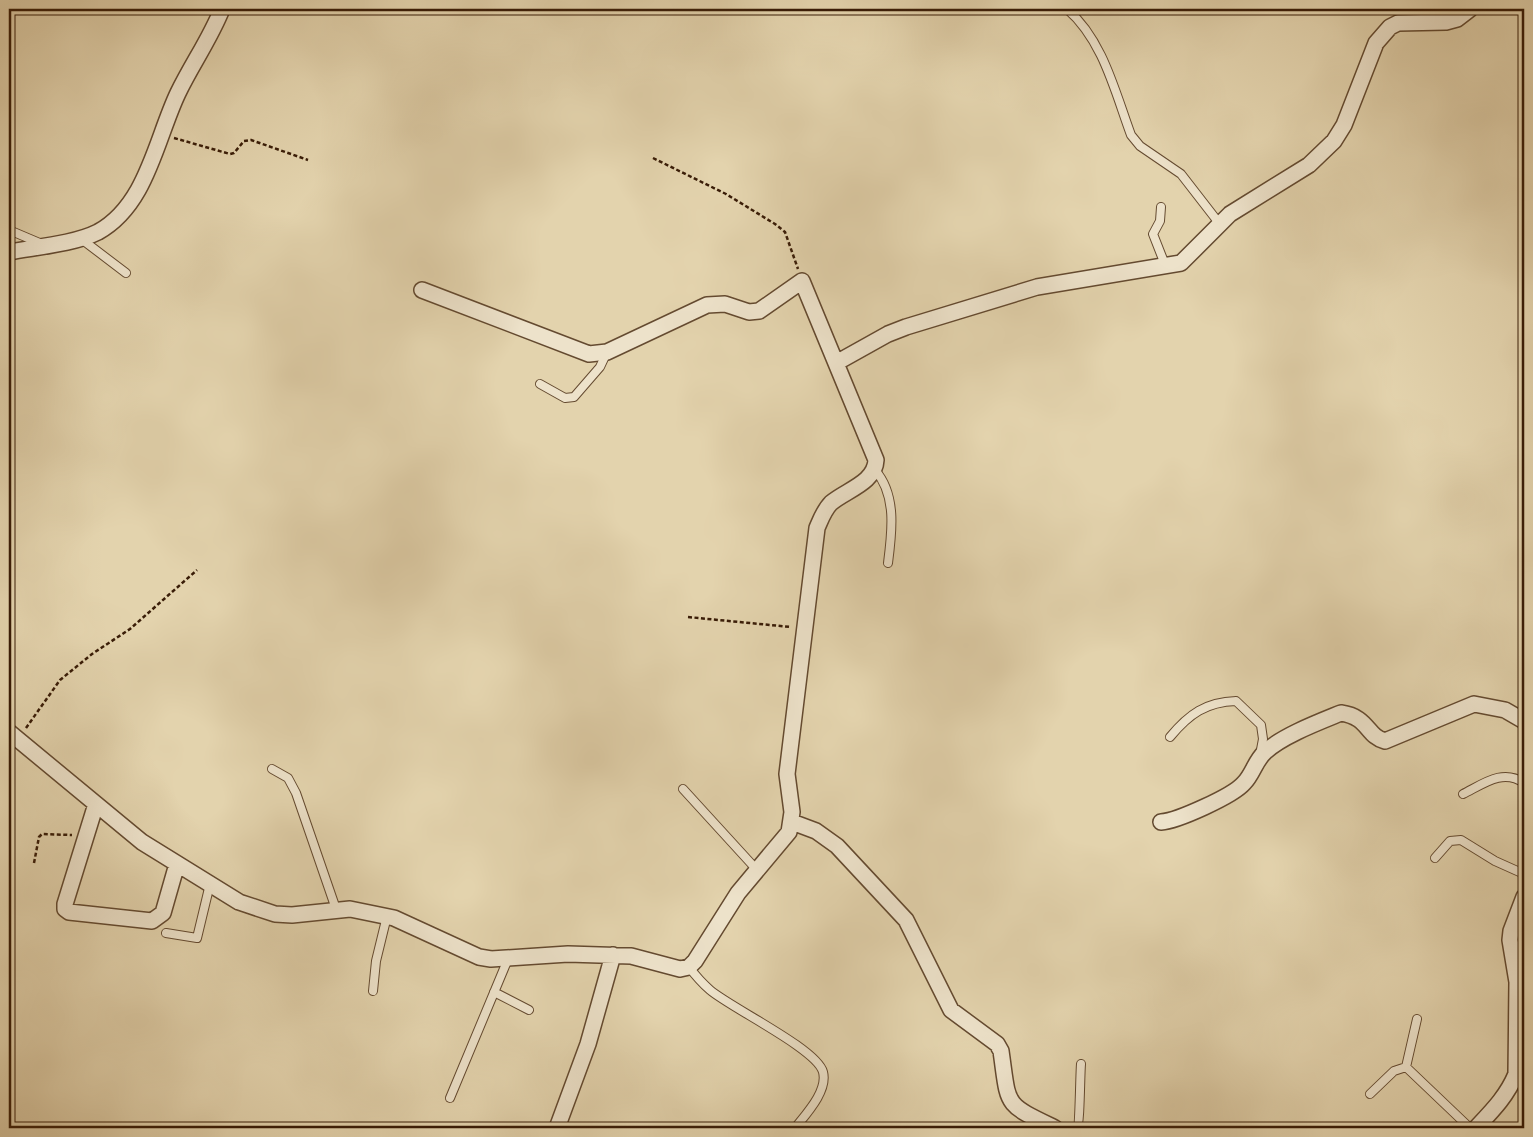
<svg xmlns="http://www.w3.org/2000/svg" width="1533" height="1137" font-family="'Gentium Book Plus',serif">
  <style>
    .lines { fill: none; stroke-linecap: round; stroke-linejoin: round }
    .service-casing { stroke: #644a30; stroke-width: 10 }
    .minor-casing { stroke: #644a30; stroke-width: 18 }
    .path { stroke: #391c07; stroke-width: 2.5; stroke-dasharray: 4 2.5; stroke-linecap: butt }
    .service { stroke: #ede2ca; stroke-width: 8 }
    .minor { stroke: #ede2ca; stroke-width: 15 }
  </style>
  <rect width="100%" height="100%" fill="#e3d3ad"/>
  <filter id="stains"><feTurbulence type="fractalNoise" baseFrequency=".004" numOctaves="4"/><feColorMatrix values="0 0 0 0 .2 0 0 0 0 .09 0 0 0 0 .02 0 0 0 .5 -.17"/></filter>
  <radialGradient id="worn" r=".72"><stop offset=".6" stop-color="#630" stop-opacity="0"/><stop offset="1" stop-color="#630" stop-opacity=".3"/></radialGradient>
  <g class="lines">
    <!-- service casing -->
    <g class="service-casing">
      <path id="service" d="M1067,9C1103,40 1115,92 1131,135L1140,146L1181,174L1219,223
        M1161,207L1160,221L1153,234L1166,267
        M9,230L42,244
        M80,238L126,273
        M540,384L565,398L574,397L600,367L607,352
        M875,470C897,495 892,532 888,563
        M1170,737C1189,714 1206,702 1236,701L1261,725L1263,739L1260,755
        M272,769L288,778L296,793L336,909
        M683,789L757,870
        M1463,794C1483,784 1503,768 1524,783
        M1435,858L1450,841L1461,840L1495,861L1524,874
        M166,933L197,938L210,884
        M689,967C695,975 702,983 710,990C731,1008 817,1049 823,1072C828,1091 806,1114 795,1128
        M373,991L376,961L387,916
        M494,992L529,1010
        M1406,1067L1417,1019
        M1370,1094L1394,1071L1406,1067L1470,1128
        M450,1098L508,959
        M1077,1128C1080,1125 1080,1074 1081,1064"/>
    </g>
    <!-- minor casing -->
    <g class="minor-casing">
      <path id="minor" d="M9,252C35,247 74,244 98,232C147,205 156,139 178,93C192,64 210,39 222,9
        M836,363L888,334L906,327L1037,287L1181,263L1230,214L1309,165L1334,141L1344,125L1376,43L1390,27L1398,23L1446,22L1457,19L1470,9
        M9,732L142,842L239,902L275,914L292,915L350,909L394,918L479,957L491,959L568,954L631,956L680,969L689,967L695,961L738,893L789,832L792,812L787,774L817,528C821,519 824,510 831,503C846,490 875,483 876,460L802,281L759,311L749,312L725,304L707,305L607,352L589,354L422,290
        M96,804L65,904V909L69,912L152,921L163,913L177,864
        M792,822L816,831L837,846L906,920L951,1010L997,1044L1001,1051C1009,1107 1003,1103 1055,1128
        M1161,822C1177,821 1233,796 1244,783C1253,774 1255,761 1265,752C1282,736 1319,722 1341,713C1369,717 1366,736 1385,741L1474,704L1505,710L1524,721
        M557,1128L588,1044L613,955
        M1476,1128C1492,1111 1507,1096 1516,1074L1517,982L1510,940L1511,931L1524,897"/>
    </g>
    <!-- path -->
    <path class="path" d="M174,138L230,154L234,153L244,141L251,140L308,160
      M653,158L726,194L775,224L785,232L798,269
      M688,617L791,627
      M26,728L60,680L92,654L130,629L197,570
      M34,863L39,837L42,834L72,835"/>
    <!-- service -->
    <use href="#service" class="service"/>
    <!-- minor -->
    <use href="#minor" class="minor"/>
  </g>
  <!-- margin -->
  <rect width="1533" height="1137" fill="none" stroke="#e3d3ad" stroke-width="30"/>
  <rect x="10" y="10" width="1513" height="1117" fill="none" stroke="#391c07" stroke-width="2.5"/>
  <rect x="15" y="15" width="1503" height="1107" fill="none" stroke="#391c07"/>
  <rect width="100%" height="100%" filter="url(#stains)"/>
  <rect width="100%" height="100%" fill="url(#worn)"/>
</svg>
